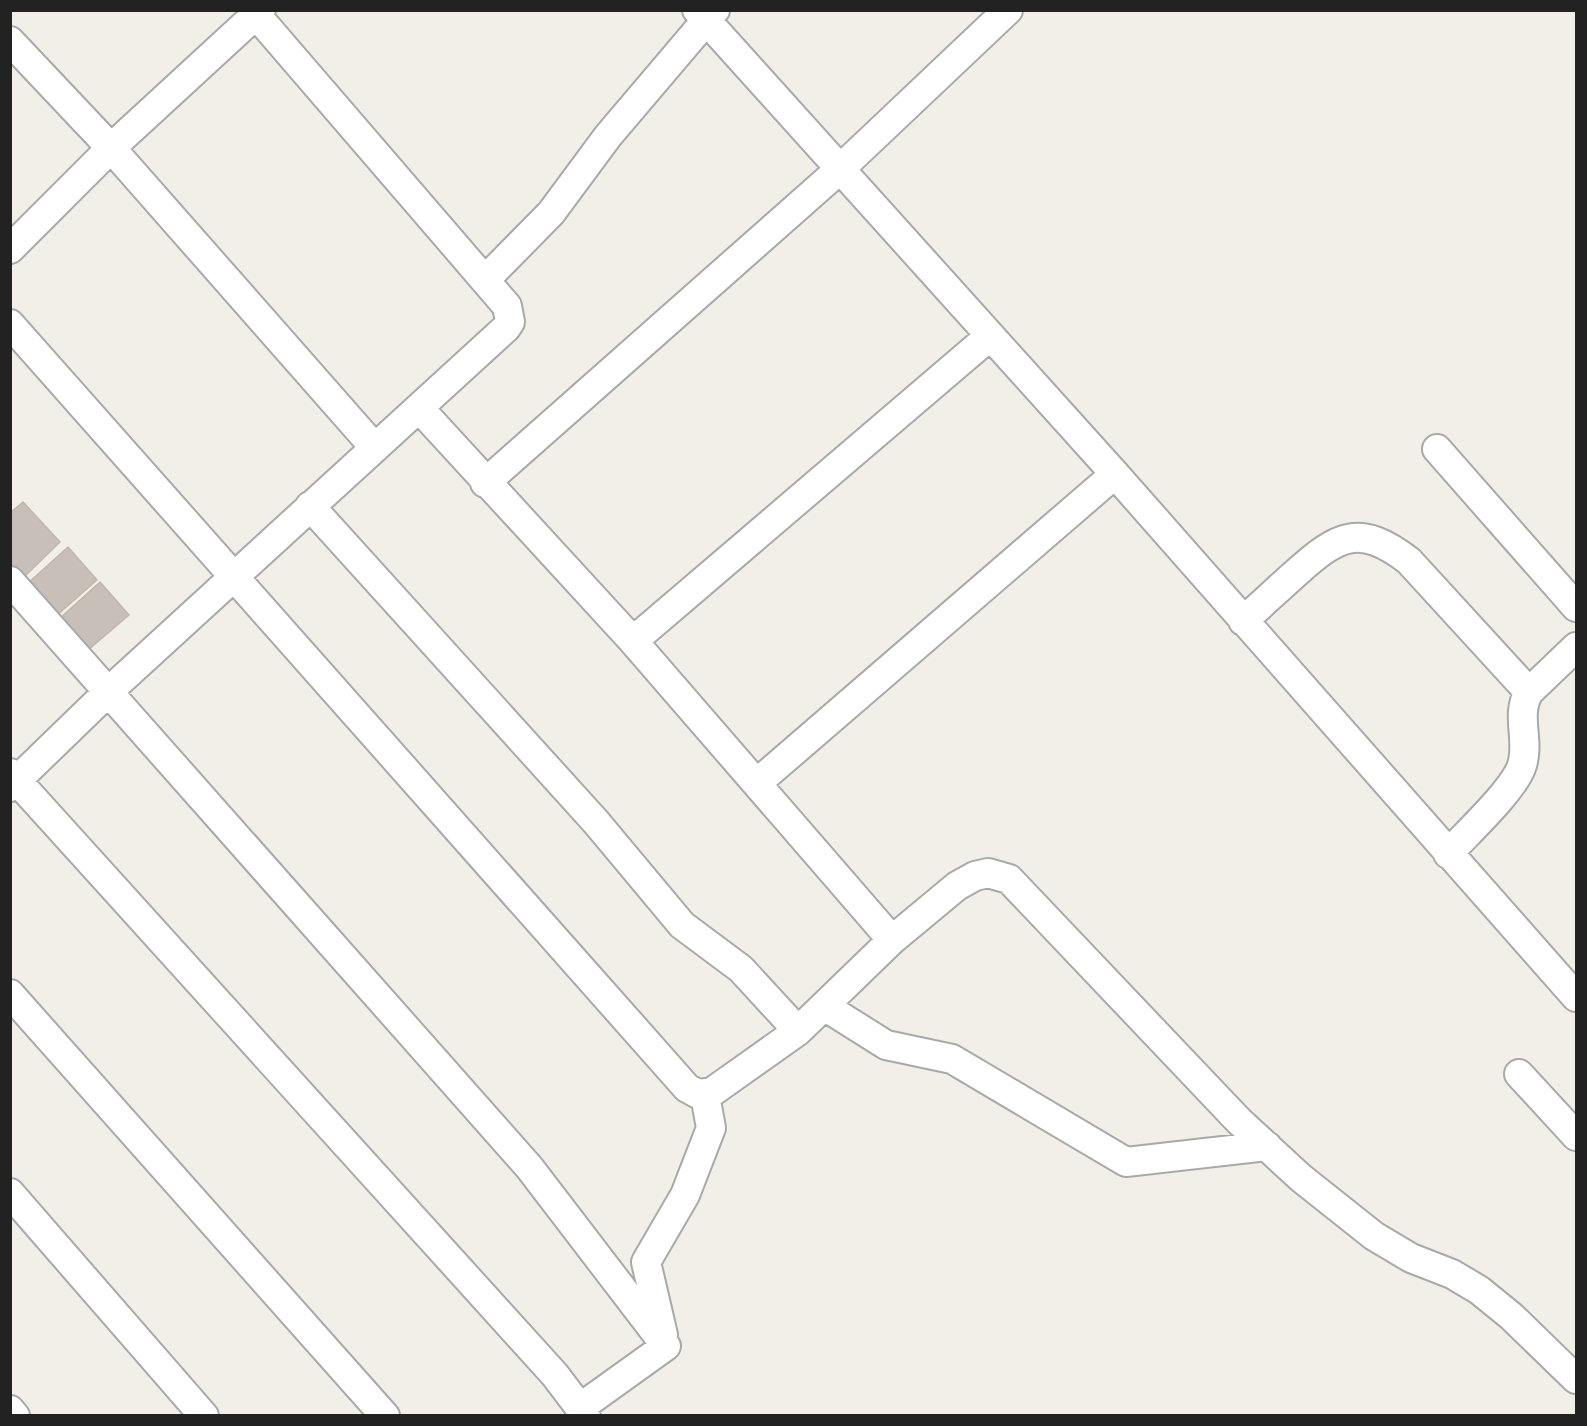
<svg xmlns="http://www.w3.org/2000/svg" width="1587" height="1426" font-family="'Varela Round',sans-serif">
  <style>
    .building { fill: #c7bfb8; stroke: #c4b6ab; stroke-width: 1.5 }
    .lines { fill: none; stroke-linecap: round; stroke-linejoin: round }
    .street-casing { stroke: #a9a9a9; stroke-width: 32 }
    .street { stroke: #fff; stroke-width: 28 }
  </style>
  <rect width="100%" height="100%" fill="#f2efe9"/>
  <!-- building -->
  <path class="building" d="M23,502L60,542L24,577L10,563V513Z
    M68,547L97,580L56,616L27,584Z
    M100,582L129,615L87,651L59,619Z"/>
  <g class="lines">
    <!-- street casing -->
    <g class="street-casing">
      <path id="street" d="M697,10L1115,474L1576,997
        M10,41L111,148L375,448
        M10,249L111,148L261,10
        M485,280L551,213L608,136L715,10
        M10,324L687,1088L698,1094L712,1092L798,1031L892,940L957,886L975,876L988,873L1009,879L1239,1121L1301,1178L1374,1236L1411,1258L1452,1274L1479,1290L1511,1316L1576,1379
        M419,408L633,641L892,940
        M1437,449L1576,607
        M485,483L839,170L1008,10
        M310,506L596,822L682,925L741,969L798,1031
        M10,581L529,1167L666,1346L581,1407
        M1243,621C1261,605 1278,589 1296,573C1338,535 1360,523 1409,561L1529,692
        M633,641L990,336
        M10,773L555,1375L586,1416
        M757,783L1115,474
        M10,787L108,692L506,328L510,322L507,306L252,10
        M1448,854C1467,833 1515,789 1522,765C1530,740 1515,715 1529,692L1576,647
        M10,994L385,1416
        M824,1006L886,1045L952,1059L1126,1162L1267,1146
        M1519,1074L1576,1136
        M10,1193L204,1416
        M663,1335L646,1262L685,1195L711,1128L705,1095
        M10,1410L15,1416"/>
    </g>
    <!-- street -->
    <use href="#street" class="street"/>
  </g>
  <!-- border -->
  <rect width="1587" height="1426" fill="none" stroke="#222222" stroke-width="24"/>
</svg>
